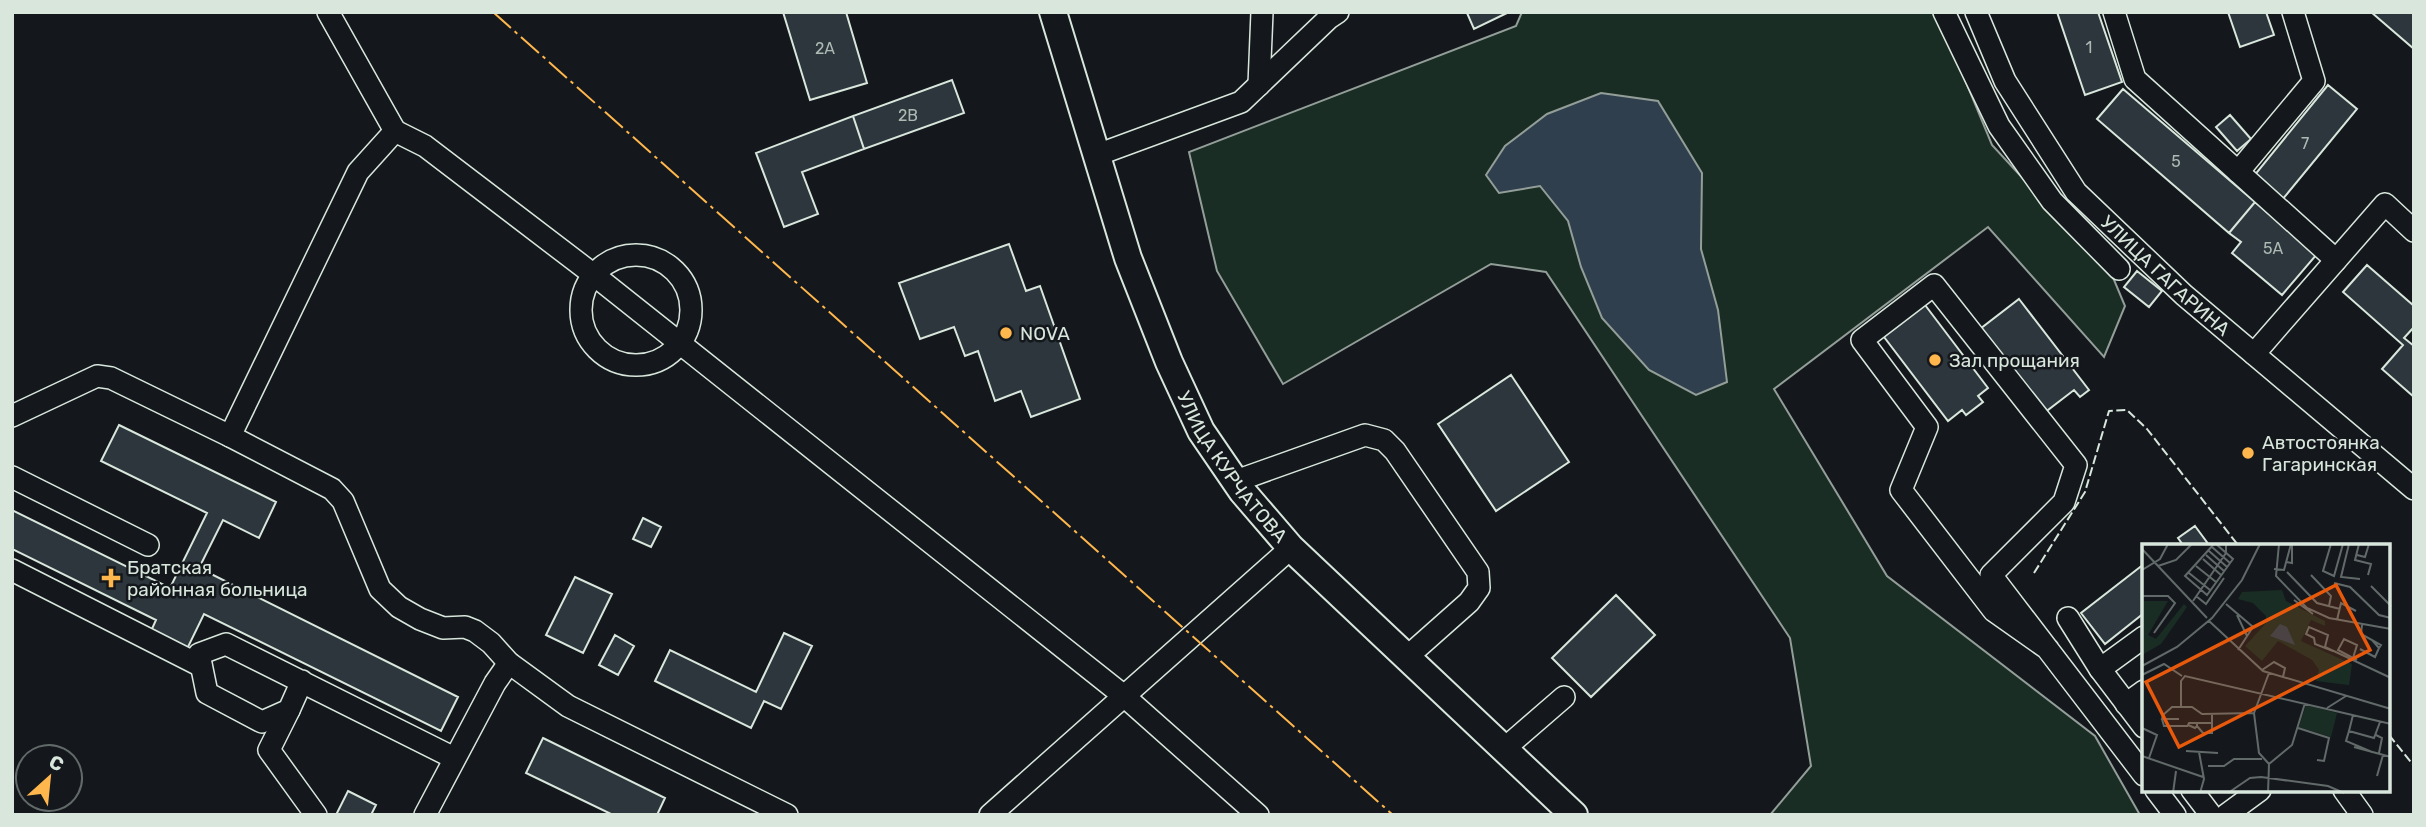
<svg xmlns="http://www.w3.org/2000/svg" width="2426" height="827" font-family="Rubik,sans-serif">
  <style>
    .green { fill: #1a2d24; stroke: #939e99; stroke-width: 2 }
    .water { fill: #2f3f4d; stroke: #939e99; stroke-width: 2 }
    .building { fill: #2c363c; stroke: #d8e6dc; stroke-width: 2 }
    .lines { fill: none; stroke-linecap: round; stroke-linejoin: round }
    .minor-casing { stroke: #d8e6dc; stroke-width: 24 }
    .major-casing { stroke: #d8e6dc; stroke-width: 30 }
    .minor { stroke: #14181c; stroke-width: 21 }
    .major { stroke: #14181c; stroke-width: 26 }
    .fence { stroke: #d8e6dc; stroke-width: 2; stroke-dasharray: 9 3.5; stroke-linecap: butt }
    .power { stroke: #ffb74d; stroke-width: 2; stroke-dasharray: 24 5 3.5 5; stroke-linecap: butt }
    .poi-dot { fill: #ffb74d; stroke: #14181c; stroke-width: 2.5 }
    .labels { text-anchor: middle; stroke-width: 5; stroke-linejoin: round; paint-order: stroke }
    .number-label { font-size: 16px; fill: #adbab4 }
    .street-label { font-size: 19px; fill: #d8e6dc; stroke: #14181c }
    .poi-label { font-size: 19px; fill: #d8e6dc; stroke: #14181c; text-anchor: start }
    .inset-road { fill: none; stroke: #626a69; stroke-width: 2 }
    .view { fill: #e8590c; fill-opacity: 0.15; stroke: #e8590c; stroke-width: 3.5 }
    .inset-edge { fill: none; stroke: #d8e6dc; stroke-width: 3.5 }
  </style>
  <rect width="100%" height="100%" fill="#14181c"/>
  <!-- green -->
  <path class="green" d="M1522,12H1937L1992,145L2112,275L2125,306L2104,357L1988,227L1774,389L1887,576L2095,736L2140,815H1770L1811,766L1790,638L1546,272L1491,264L1283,384L1217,271L1189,152L1516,26Z"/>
  <!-- water -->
  <path class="water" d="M1601,93L1658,101L1702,173L1701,249L1718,310L1727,382L1696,395L1649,370L1602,318L1581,267L1568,221L1540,186L1499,193L1486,175L1505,146L1547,114Z"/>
  <!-- building -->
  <path class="building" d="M783,12H846L867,83L810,100Z
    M1469,12H1509L1474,29L1467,13Z
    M2057,12H2098L2122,82L2085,95Z
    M2228,12H2266L2274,35L2240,47Z
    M2371,12H2414V49Z
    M952,80L964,113L864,149L853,116Z
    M2328,85L2357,109L2282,200L2253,177Z
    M2123,89L2255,202L2229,233L2097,119Z
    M2230,115L2251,139L2237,151L2216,127Z
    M853,116L864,149L802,172L818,214L784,227L756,153Z
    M2255,202L2317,254L2282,295L2232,253L2241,242L2229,233Z
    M1009,244L1026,291L1040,286L1080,399L1031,417L1021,391L995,401L978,351L965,356L954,327L920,339L899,283Z
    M2367,265L2414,306V327L2404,338L2414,346V397L2382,369L2403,345L2343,292Z
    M2137,271L2162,291L2149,307L2124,287Z
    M2019,299L2089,390L2080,397L2074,390L2044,413L1980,329Z
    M1922,301L1988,388L1978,396L1983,402L1966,415L1962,410L1948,421L1881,333Z
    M1511,375L1569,462L1496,511L1438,424Z
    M119,425L276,502L259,538L223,520L199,568L458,697L441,731L204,614L187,649L151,631L156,620L12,549V510L170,588L207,513L101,461Z
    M643,518L661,527L651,547L633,539Z
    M2195,526L2209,545H2183L2178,538Z
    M2144,564V613L2105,644L2081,613Z
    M575,577L612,594L583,653L546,635Z
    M1616,595L1655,635L1591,697L1552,658Z
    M784,633L812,646L781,709L764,701L751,728L655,681L670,650L756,692Z
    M615,635L634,646L618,675L599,665Z
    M543,738L665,798L657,815H613L526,773Z
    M348,791L376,805L371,815H336Z"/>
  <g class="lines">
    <!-- minor casing -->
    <g class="minor-casing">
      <g id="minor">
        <path d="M328,12L395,131"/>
        <path d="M1944,12L1999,126L2052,201L2119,269"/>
        <path id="s1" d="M1976,12L2005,81L2076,192L2184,295L2414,489"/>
        <path d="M2114,12L2135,79L2336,260"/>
        <path d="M1259,85L1262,12"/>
        <path d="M1097,155L1241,102L1329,18L1338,12"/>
        <path d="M2238,172L2314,81L2293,12"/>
        <circle cx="636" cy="310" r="55"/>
        <path d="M2254,354L2385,204L2414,231"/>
        <path d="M12,416L97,376L111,378L230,436L332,489L343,501L380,589L399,607L420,619L443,628L465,627L475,631L491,643L509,663L568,706L787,815"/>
        <path d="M230,436L358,172L395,131L425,146L594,275L1124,696L1258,815"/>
        <path d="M12,477L148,545"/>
        <path d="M1236,481L1365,435L1384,440L1395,451L1478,572L1479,588L1469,602L1407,657"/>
        <path d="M12,570L201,666"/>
        <path d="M2068,618L2100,669"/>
        <path d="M2144,637L2100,669L2144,727"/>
        <path d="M2048,649L1994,611L1901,490L1927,427L1862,340L1934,285L2076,465L2064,502L1991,575L2144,775"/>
        <path d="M302,681L289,710L262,722L207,693L199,654L226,644L454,758"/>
        <path d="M2126,704L2144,691"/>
        <path d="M289,710L269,750L316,815"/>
        <path d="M1504,749L1564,697"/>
        <path d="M2156,790L2175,815"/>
        <path d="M2192,790L2211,815"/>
        <path d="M2344,790L2362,815"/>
        <path d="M425,815L495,683L509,663"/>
        <path d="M990,815L1291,548"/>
        <path d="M2226,815L2260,790"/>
      </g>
    </g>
    <!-- major casing -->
    <g class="major-casing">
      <g id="major">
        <path id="s2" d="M1053,12L1128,258L1169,362L1201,431L1242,491L1291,548L1574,815"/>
      </g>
    </g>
    <!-- minor -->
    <use href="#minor" class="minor"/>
    <!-- major -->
    <use href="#major" class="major"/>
    <!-- fence -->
    <path class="fence" d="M2034,573L2085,492L2109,411L2127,410L2147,429L2238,545
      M2389,735L2414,766"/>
    <!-- power -->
    <path class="power" d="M493,12L1393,815"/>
  </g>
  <!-- markers -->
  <g class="poi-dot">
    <circle cx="1006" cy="333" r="7"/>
    <circle cx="1935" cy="360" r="7"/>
    <circle cx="2248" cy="453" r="7"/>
    <path d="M107.5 567.5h7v7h7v7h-7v7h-7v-7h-7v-7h7z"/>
  </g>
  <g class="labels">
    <!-- number labels -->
    <g class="number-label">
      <text x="2089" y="53">1</text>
      <text x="825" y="54">2А</text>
      <text x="908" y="121">2В</text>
      <text x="2305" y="149">7</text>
      <text x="2176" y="167">5</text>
      <text x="2273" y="254">5А</text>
    </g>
    <!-- street labels -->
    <g class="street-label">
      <text dy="7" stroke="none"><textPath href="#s1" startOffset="329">УЛИЦА ГАГАРИНА</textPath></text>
      <text dy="7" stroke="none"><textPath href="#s2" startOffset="492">УЛИЦА КУРЧАТОВА</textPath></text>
    </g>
    <!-- poi labels -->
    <g class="poi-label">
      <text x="1020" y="340">NOVA</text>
      <text x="1949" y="367">Зал прощания</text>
      <text x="2262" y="449">Автостоянка<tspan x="2262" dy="22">Гагаринская</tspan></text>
      <text x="127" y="574">Братская<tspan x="127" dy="22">районная больница</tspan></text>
    </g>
  </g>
  <!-- overview -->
  <g transform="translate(2142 544)">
    <rect width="248" height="248" fill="#14181c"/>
    <path d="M140,46L144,57L183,77V82L169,76L159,97L210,120L207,141L174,137L177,126L170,116L136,97L120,117L103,102L124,79V72L111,59L96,55L100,48ZM0,57H26L6,91L14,95L42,60L45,63L19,100L0,111ZM164,161L195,169L189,193L157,183Z" fill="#1a2d24"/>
    <path d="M138,80L145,83L153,101L128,92Z" fill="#2f3f4d"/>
    <path class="inset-road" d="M72,0L43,32L65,51L91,15L74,0M137,0L134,32L165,64L187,74L249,85M189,0L181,27L192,32L201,0M207,0L199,33L218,35M217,0L213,16L229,20L226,31M70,3L88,19M0,5L65,74M67,7L85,23M64,11L82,27M215,11L223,13L227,0M61,15L79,31M144,18L150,19V0M16,22L34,16L50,0M54,22L74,38M132,25L142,26L149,0M0,26L18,15L26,0M145,28L175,59L198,65M47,29L68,46M169,31L189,52L187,62M192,39L208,43L237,71L249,74M229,42L249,62M0,52H26L33,59L12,89M54,52L64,60L82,34M152,56L171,70M51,57L84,9V0M84,60L111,83L96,106M95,71L105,92M195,76L199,59L214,67M67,77L121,127L249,165M220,81L219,90L239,101L237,104L230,96M218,105L233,113L237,104M191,107L173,100L172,94L164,90L167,83L186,91L183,103L249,134M211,114L196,106L202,95L215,101L211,114L215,116M0,122L35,103L70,74L100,36L118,0M120,126L132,118L143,124L141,133M0,131L22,120L40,132M39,163V137L43,132L249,180M185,164L204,152M211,171L207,187L232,194L238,178M20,175L22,182H46M37,175H20L21,171L30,163H50L60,170L112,169M55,179V182L53,184L46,181L47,179H70M55,182L61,189H70V170M0,184L15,191L7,214M156,184L187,194L182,217L175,216M207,187L204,197L230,208M234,191L240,194L237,209M212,203L249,213M44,207L76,209M57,208L62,235L58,249M0,212L61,233M127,220L117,209L112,169L127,129M66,222H82L92,215H120M235,232L241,211M31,249L34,227M86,249L108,234L119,233L186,242L202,249M126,249L127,220L150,201L163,159"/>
    <path class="view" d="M194,41L228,106L37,203L4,138Z"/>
    <rect width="248" height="248" class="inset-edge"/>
  </g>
  <!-- border -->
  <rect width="2426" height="827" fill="none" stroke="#d8e6dc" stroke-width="28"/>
  <!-- north arrow -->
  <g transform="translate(49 778) rotate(27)"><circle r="33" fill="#14181c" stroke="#626a69" stroke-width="2"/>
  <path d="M0-5L12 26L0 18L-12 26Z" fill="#ffb74d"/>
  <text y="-10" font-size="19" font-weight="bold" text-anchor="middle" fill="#d8e6dc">С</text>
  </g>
</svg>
